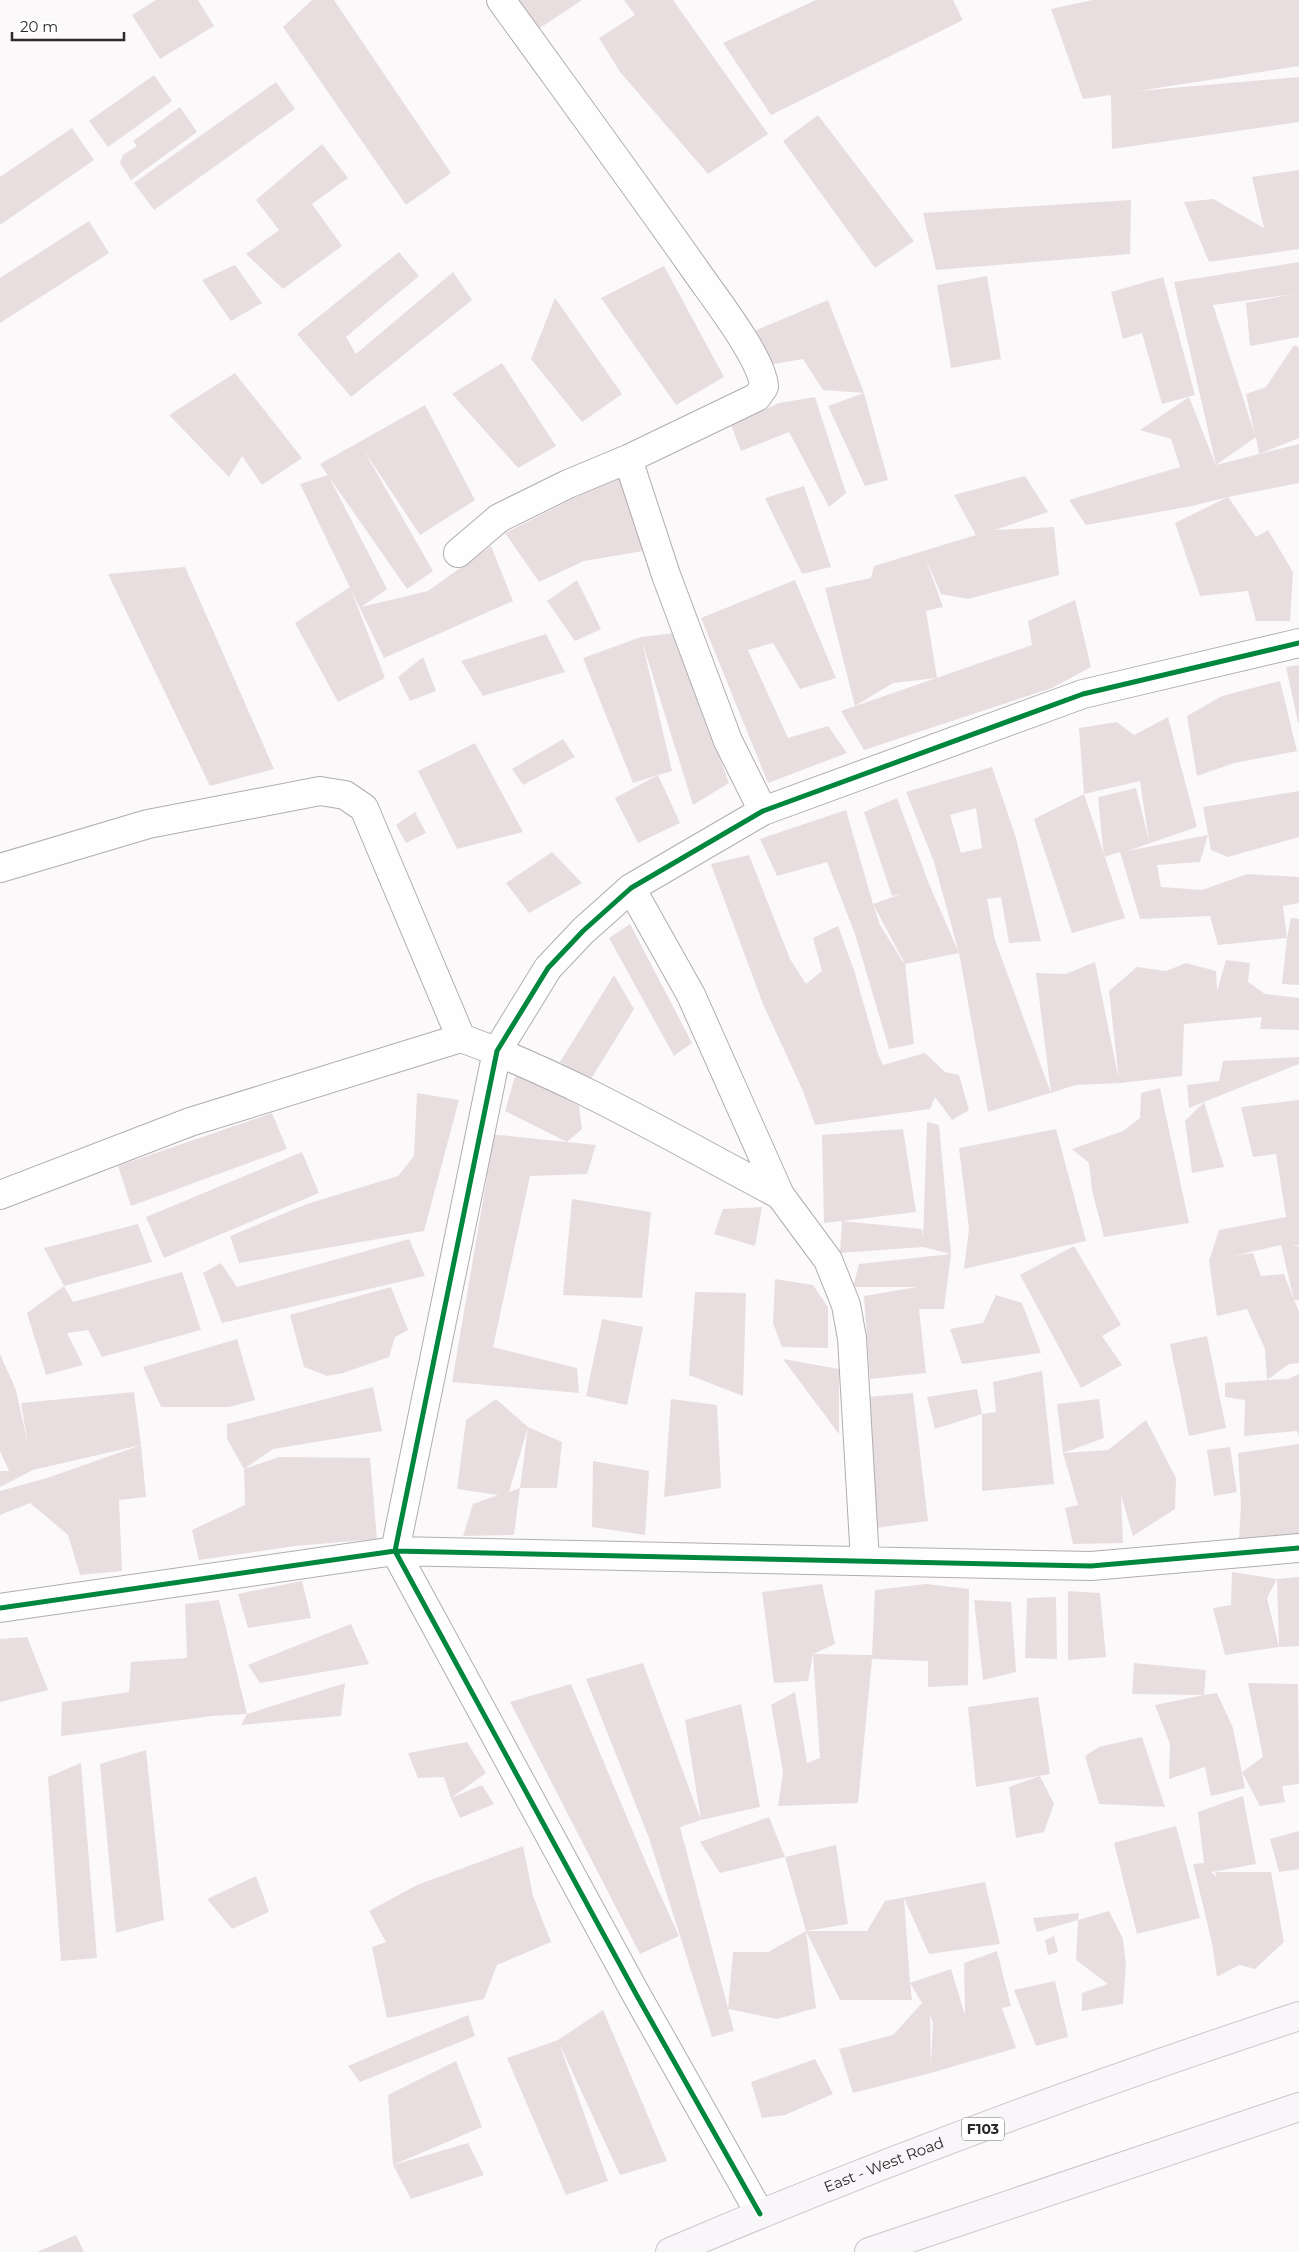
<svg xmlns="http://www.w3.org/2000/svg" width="1299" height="2252" font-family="Montserrat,sans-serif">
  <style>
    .building { fill: #e8dedf; fill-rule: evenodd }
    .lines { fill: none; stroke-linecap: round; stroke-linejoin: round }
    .street-casing { stroke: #b0adae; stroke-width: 30 }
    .primary-casing { stroke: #ccc4cc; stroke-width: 30 }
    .street { stroke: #fffefe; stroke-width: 28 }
    .primary { stroke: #f9f6fa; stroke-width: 28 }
    .cycleway-casing { stroke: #fff; stroke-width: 8 }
    .cycleway { stroke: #00873e; stroke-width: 5 }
    .labels { text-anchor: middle; stroke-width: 4; stroke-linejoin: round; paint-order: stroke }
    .shield { fill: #fff; stroke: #6c686a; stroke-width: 1 }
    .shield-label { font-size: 14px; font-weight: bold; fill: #2d282a }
    .street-label { font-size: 15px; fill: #2d282a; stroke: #fff }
  </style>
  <rect width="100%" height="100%" fill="#fcf9fb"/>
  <!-- building -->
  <path class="building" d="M156,0H198L214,26L160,59L132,15Z
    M312,0H334L451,173L406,205L283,27Z
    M516,0H582L537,30Z
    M624,0H673L768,134L708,174L620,72L599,38L635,15Z
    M816,0H953L963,20L771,115L723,43Z
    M1092,0H1299V66L1138,91L1299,77V122L1112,149L1111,95L1083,99L1051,9Z
    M154,75L172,101L108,147L89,121Z
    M276,82L295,109L154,210L134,183Z
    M180,107L197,132L131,180L120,163L123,155L137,146L133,141Z
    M818,115L914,241L875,268L783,141Z
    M72,128L94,160L0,225V177Z
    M322,144L348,178L312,204L342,246L283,289L246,254L279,230L256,200Z
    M1299,170V249L1209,262L1184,202L1213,199L1264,228L1252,177Z
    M1131,200L1130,254L936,270L923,213Z
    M89,221L109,253L0,323V278Z
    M399,252L419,276L346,337L356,354L453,272L472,300L351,397L297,334Z
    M1299,262V337L1250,346L1246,303L1293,294L1213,305L1255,435L1246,394L1266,387L1294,345L1299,348V438L1259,454L1256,437L1216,465L1174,282Z
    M235,265L262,303L231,321L202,280Z
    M664,266L724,377L676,405L601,298Z
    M987,276L1001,359L951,368L937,285Z
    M1163,277L1195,395L1162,404L1142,333L1123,339L1111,292Z
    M555,298L622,394L582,422L531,359Z
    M828,300L864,393L823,390L803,359L774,364L740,337Z
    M502,363L556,446L518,468L452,394Z
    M235,373L302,458L262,485L242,456L229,477L169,415Z
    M864,393L888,480L865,486L828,406Z
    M815,397L846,493L829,507L789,432L741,451L731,425L779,403Z
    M1189,397L1217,468L1216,465L1299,444V483L1228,497L1256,537L1268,530L1293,572L1290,621H1256L1248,591L1200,596L1175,523L1228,497L1192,506L1086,525L1069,500L1180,467L1171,439L1140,430Z
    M425,405L475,500L420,535L363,449L433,571L407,589L320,464Z
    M328,475L387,589L361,607L428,591L491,546L513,601L384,658L300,484Z
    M618,476L649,550L584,561L539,582L505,533Z
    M1025,476L1048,512L995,530L1054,527L1059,575L968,599L941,594L925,557L943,607L926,611L937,678L893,683L855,706L825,588L871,578L874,566L976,535L954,495Z
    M804,486L831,567L802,574L765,498Z
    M185,567L274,769L210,786L108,574Z
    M577,580L601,629L575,641L547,601Z
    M795,580L836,678L800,689L773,643L748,650L788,738L828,726L847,753L768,783L701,618Z
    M350,587L385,678L338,702L295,623Z
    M1075,600L1091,667L1052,688L864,750L841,711L1032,645L1028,621Z
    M674,633L729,783L693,805L642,641L672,771L658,775L680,823L638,843L615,798L658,775L633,783L583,658L641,637Z
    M546,634L565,672L483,696L461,661Z
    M423,657L436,691L410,701L398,677Z
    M1299,665V722H1298L1286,667Z
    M1280,681L1297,751L1234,763L1197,776L1187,716L1222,696Z
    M1168,717L1197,827L1127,851L1208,835L1200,862L1157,865L1161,887L1202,890L1247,874L1299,877V903L1283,906L1287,938L1291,918L1299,919V985L1282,984L1287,938L1218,945L1210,916L1140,919L1120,852L1104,857L1098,797L1136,788L1149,841L1140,781L1084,794L1079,728L1117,722L1134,735Z
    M563,739L575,757L523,785L512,769Z
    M475,743L523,832L457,849L418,771Z
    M992,767L1016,838L1041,941L1009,943L1001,897L987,899L995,940L1051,1093L1036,973L1066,974L1095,962L1119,1080L1109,991L1137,967L1166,971L1186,963L1216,971L1217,991L1226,960L1250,963L1248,982L1265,994L1299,998V1030L1260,1029L1262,1017L1184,1024L1182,1076L1120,1083L1076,1085L988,1112L959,953L934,862L906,792ZM976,808L982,848L961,853L950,815Z
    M1299,791V837L1228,857L1211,850L1203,807Z
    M1084,794L1125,918L1072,933L1034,819Z
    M897,798L929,884L959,953L905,964L914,1044L889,1049L855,934L827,862L777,876L760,839L846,810L873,904L901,894L892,896L864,812ZM873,904L904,962H903L880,925Z
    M415,812L426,833L406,843L396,825Z
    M552,852L582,883L529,913L506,883Z
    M749,855L790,959L806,984L822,971L813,938L838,926L854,970L878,1054L883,1065L925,1053L945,1072L959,1075L969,1110L952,1120L935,1097L930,1109L815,1125L803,1091L763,1004L711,864Z
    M630,924L692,1043L674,1056L609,938Z
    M614,975L634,1009L591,1079L560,1062Z
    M1299,1057V1064L1189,1108L1187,1085L1219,1081L1223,1061Z
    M516,1073L579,1106L582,1129L567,1142L505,1111Z
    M1160,1088L1189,1223L1104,1237L1092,1190L1089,1163L1072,1149L1123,1131L1140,1118L1141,1093Z
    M417,1093L459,1100L424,1231L239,1263L230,1236L307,1204L398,1176L414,1156Z
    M1299,1100V1245L1291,1246H1299V1300H1294L1281,1245L1233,1256L1253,1253L1261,1276L1284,1274L1294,1300L1299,1311V1363L1289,1364L1267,1380L1288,1379L1299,1374V1437L1297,1431L1244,1436L1245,1400L1225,1397V1383L1267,1380L1265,1349L1247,1309L1217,1316L1209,1261L1219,1230L1286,1217L1276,1154L1253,1157L1241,1107Z
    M1204,1102L1224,1167L1192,1173L1185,1121Z
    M272,1113L287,1149L131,1206L118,1166Z
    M927,1122L939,1125L951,1254L923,1247L840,1253L842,1221L824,1223L822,1135L903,1129L916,1212L842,1221L922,1229L923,1238Z
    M1056,1129L1086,1241L964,1269L969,1229L959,1148Z
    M480,1133L596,1145L587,1174L530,1176L493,1347L577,1368L579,1393L452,1382L487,1177Z
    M302,1152L319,1193L164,1258L146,1217Z
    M572,1199L651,1212L642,1298L563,1295Z
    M762,1207L755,1246L714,1234L723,1209Z
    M138,1224L152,1262L64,1286L44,1248Z
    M409,1239L425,1276L222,1323L203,1273L221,1263L237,1287Z
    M1074,1246L1121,1325L1102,1336L1122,1365L1081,1388L1020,1275Z
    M951,1254L944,1309H919L926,1373L870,1379L864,1296L917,1287H853L859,1264Z
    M182,1272L201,1330L102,1357L88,1330L67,1333L83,1365L46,1375L27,1313L64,1286L73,1302Z
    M775,1279L813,1285L828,1307V1348L782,1347L773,1323Z
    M391,1287L408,1330L395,1337L389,1357L343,1373L327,1376L304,1367L290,1315Z
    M695,1292L746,1293L743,1396L689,1375Z
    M996,1295L1022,1303L1041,1353L962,1364L950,1329L983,1323Z
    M602,1319L643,1327L627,1405L586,1396Z
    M1207,1336L1226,1428L1189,1436L1170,1344Z
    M237,1339L255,1400L229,1407H161L143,1367Z
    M0,1354L16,1390L28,1445L21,1403L134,1392L141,1445L33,1470L0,1487V1471H9L0,1451Z
    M783,1359L839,1369V1434Z
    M1042,1371L1054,1484L982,1491V1414L996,1412L993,1382Z
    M373,1387L382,1431L273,1449L244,1469L227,1439V1424Z
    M977,1389L982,1414L935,1429L927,1397Z
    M913,1393L928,1521L875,1528L867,1397Z
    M496,1399L528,1427L562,1442L557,1488H520L528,1427L509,1492L520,1488L514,1535L463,1536L473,1504L498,1495L457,1489L466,1420Z
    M671,1399L717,1405L721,1488L664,1497Z
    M1099,1399L1104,1438L1063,1453L1108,1450L1146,1420L1176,1478L1175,1509L1133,1536L1121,1495L1123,1543L1073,1544L1065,1508L1078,1505L1063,1453L1057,1404Z
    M1299,1444V1537L1238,1554L1241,1506L1238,1453Z
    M141,1445L146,1497L119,1500L122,1571L80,1575L68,1535L30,1503L0,1515V1491L47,1478Z
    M1230,1447L1237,1492L1214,1496L1207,1450Z
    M279,1457L370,1458L377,1539L295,1546L199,1560L192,1530L245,1505L244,1469Z
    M593,1461L649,1471L645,1535L592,1527Z
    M1232,1572L1277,1579L1267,1598L1279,1647L1225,1655L1213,1608L1231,1605Z
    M1299,1577V1646L1279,1647L1277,1579Z
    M302,1581L311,1618L248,1628L238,1594Z
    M822,1584L835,1644L813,1654L808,1681L774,1683L762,1592Z
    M926,1584L969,1589L968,1685L928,1687V1661L872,1659L858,1803L778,1806L783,1772L771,1705L795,1692L807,1763L820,1758L813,1654L872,1655L875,1590Z
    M1068,1591L1100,1593L1106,1657L1068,1660Z
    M1056,1597L1057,1659L1025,1658L1027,1598Z
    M219,1600L247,1714L345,1683L341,1716L241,1725L247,1714L212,1716L61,1736L62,1702L129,1692L131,1662L187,1658L185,1604Z
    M974,1600L1011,1602L1016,1672L983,1680Z
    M351,1624L369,1664L260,1683L248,1665Z
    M27,1637L48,1690L0,1702V1639Z
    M643,1663L701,1820L685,1720L741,1704L760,1807L701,1820L680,1827L734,2031L712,2037L649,1838L586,1679Z
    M1134,1663L1206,1670L1204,1695L1217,1693L1233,1728L1245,1788L1211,1796L1205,1767L1169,1779L1170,1744L1155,1705L1204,1695L1132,1694Z
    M1248,1683L1298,1684L1299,1784L1282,1786L1285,1802L1260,1806L1242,1772L1263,1757Z
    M571,1684L650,1872L679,1936L640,1954L510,1702Z
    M1038,1697L1050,1774L976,1787L968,1707Z
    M1142,1737L1165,1807L1099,1804L1085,1756L1099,1747Z
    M467,1742L486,1773L451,1798L482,1785L494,1804L460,1818L451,1798L444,1777L418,1778L408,1753Z
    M146,1750L164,1920L116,1933L100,1764Z
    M81,1763L97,1958L61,1961L48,1777Z
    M1040,1776L1054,1804L1044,1832L1016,1838L1009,1787Z
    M1243,1796L1256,1864L1212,1872L1217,1878L1215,1872H1271L1284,1942L1255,1969L1239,1965L1217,1977L1212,1943L1193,1864L1204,1863L1198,1812Z
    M769,1817L785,1857L720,1873L700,1842Z
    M1176,1826L1200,1918L1137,1934L1114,1843Z
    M1299,1831V1869L1279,1872L1270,1839Z
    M836,1845L848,1924L806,1931L785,1857Z
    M523,1846L533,1896L551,1942L497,1965L484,1999L387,2018L372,1947L386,1942L369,1911L417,1885Z
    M256,1876L269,1912L232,1929L207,1899Z
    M985,1882L1000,1944L929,1954L904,1898L910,1983L951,1969L965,2015L964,1963L997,1951L1011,2006L1002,2008L1016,2048L931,2073L853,2093L839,2049L893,2035L922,2003L910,1983L912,2000H840L806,1931L816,2008L777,2019L728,2009L733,1952H768L806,1931H867L885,1901ZM930,2016L933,2022L931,2066Z
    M1109,1911L1123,1939L1126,1965L1123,2004L1082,2011V1993L1108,1984L1076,1960L1078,1920Z
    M1079,1913L1078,1920L1037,1932L1033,1918Z
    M1054,1936L1058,1952L1048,1955L1045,1940Z
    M1055,1981L1068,2037L1036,2046L1014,1990Z
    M603,2010L667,2161L620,2175L559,2043L608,2181L566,2195L507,2058L558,2040Z
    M468,2015L475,2036L360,2082L348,2066Z
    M815,2059L833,2094L785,2115L762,2118L751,2082Z
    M456,2061L482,2127L393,2165L388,2095Z
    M468,2143L484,2175L411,2199L393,2165Z
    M76,2235L84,2252H37Z"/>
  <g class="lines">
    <!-- street casing -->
    <g class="street-casing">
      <path id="street" d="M628,459L666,575L728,741L763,811
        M458,553L499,518L568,484L628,459L757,397L764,387C763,359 713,296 696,271C632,180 566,90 501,0
        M0,868L148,824L320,791L345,795L364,808L461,1038
        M631,888L691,995L780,1195L828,1260L846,1305L852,1338L865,1561
        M0,1195L190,1122L461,1038C572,1078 676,1140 780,1195
        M0,1608L395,1551L1091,1566L1299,1548
        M760,2214L636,1994L395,1551L497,1051L548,968L583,931L631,888L763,811L1083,694L1299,643"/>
    </g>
    <!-- primary casing -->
    <g class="primary-casing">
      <g id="primary">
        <path id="s1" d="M670,2252C876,2164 1087,2086 1299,2016"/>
        <path d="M869,2252L1299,2107"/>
      </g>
    </g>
    <!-- street -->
    <use href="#street" class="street"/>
    <!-- primary -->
    <use href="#primary" class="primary"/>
    <!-- cycleway casing -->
    <g class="cycleway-casing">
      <path id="cycleway" d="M0,1608L395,1551L1091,1566L1299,1548
        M760,2214L636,1994L395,1551L497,1051L548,968L583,931L631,888L763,811L1083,694L1299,643"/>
    </g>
    <!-- cycleway -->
    <use href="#cycleway" class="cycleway"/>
  </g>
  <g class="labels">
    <!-- shield labels -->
    <rect class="shield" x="962" y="2117.5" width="42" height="23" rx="4"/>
    <g class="shield-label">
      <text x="983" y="2134">F103</text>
    </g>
    <!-- street labels -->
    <g class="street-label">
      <text dy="5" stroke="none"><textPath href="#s1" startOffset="231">East - West Road</textPath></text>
    </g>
  </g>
  <!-- scale -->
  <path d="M12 32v8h112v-8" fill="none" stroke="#2d282a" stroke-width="2.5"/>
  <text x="20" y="32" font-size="15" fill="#2d282a" stroke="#ffffff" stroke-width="4" paint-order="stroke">20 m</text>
</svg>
